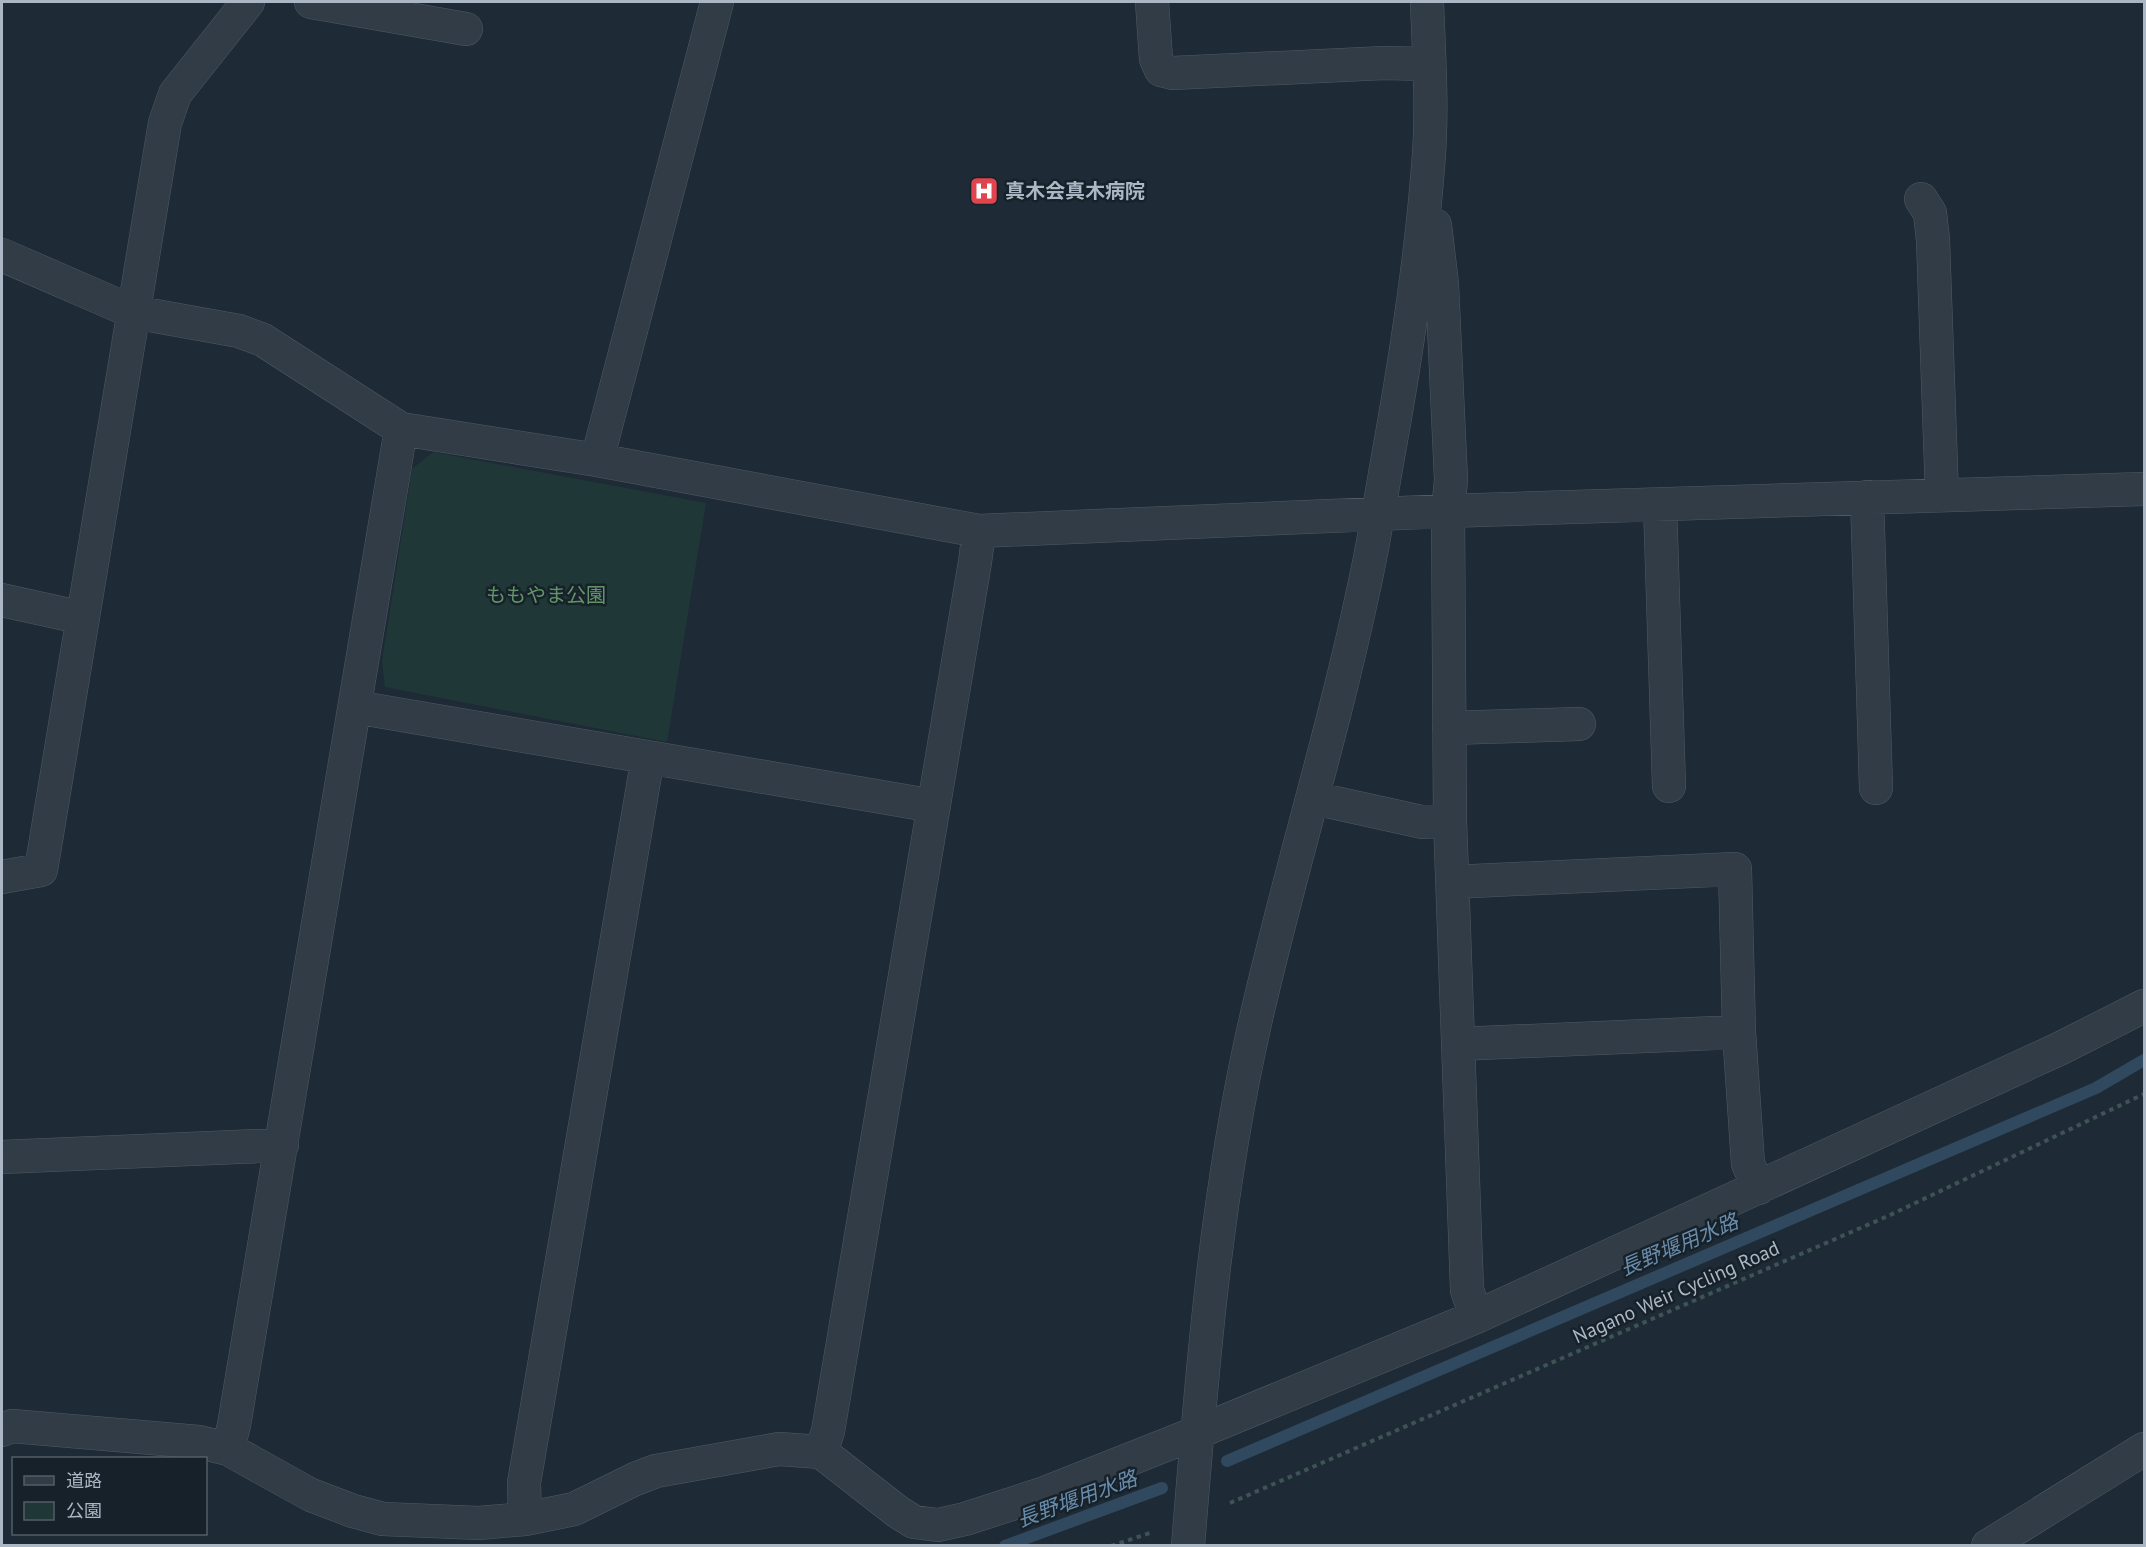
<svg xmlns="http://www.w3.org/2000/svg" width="2146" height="1547" font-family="'PT Sans','Noto Sans JP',sans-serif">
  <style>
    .green { fill: #203737 }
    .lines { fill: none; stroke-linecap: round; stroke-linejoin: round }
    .stream { stroke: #30495e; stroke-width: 12 }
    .minor-casing { stroke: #4f5a65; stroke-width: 34 }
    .path { stroke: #3d5354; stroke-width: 4; stroke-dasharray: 4.5 4.5; stroke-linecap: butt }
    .minor { stroke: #313c46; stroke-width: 33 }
    .labels { text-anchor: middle; stroke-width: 5; stroke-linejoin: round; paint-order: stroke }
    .poi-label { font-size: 20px; font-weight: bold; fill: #abb7c4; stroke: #17212a; text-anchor: start }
    .park-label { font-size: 20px; fill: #629468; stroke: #17212a }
    .street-label { font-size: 20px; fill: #abb7c4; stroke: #17212a }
    .water-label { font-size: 21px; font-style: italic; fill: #698caa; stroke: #17212a }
  </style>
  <rect width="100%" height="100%" fill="#1e2b36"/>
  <!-- green -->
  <path class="green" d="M433,452L706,503L667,742L385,687L382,661L412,469Z"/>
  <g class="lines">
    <!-- stream -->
    <path class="stream" d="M1227,1461L2096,1088L2144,1060
      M1005,1546L1162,1488"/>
    <!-- minor casing -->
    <g class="minor-casing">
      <path id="minor" d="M311,2L466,29
        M1152,2L1156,59L1161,70L1173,73L1384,63L1429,64
        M1921,199L1930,213L1933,240L1942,495
        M1435,225L1442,284L1451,480L1448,511L1450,820L1467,1290L1476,1317
        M2,255L133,312L239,331L263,340L401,429L597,460L979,531L1448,511L2144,489
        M597,460L717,2
        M1867,497L1876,788
        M1660,504L1669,786
        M2,600L83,618
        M355,707L934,806
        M1449,728L1579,724
        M1313,798L1422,822L1450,820
        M2,877L41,870L165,123L175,94L248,2
        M1452,882L1735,869L1739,1032L1748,1164L1759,1188
        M1458,1044L1739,1032
        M2,1157L282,1145
        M2,1430L12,1426L199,1442L228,1449L311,1495L353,1511L383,1519L479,1523L525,1519L574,1509L635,1479L656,1471L779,1449L821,1452L898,1512L914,1522L938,1525L965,1519L1042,1494L1196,1433L1476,1317L2059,1049L2144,1006
        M228,1449L234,1425L401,429
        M821,1452L828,1431L975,562L979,531
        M525,1519L524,1483L648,757
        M1188,1546C1202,1370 1216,1194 1255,1023C1288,877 1333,734 1364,587C1375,538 1382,489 1391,440C1407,350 1421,258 1428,167C1433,112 1429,56 1427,2
        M1988,1546L2144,1449"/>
    </g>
    <!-- path -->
    <path class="path" d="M1230,1503L1888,1216L2144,1094
      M1111,1546L1153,1532"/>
    <!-- minor -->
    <use href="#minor" class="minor"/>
  </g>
  <!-- icons -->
  <defs>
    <g id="hospital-square" transform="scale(1.5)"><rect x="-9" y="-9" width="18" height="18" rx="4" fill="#e0444e" stroke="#17212a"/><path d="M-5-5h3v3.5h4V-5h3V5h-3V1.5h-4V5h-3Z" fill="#fff"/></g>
  </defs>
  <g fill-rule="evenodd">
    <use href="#hospital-square" x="984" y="191"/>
  </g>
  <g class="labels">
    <!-- poi labels -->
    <g class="poi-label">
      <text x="1005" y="198">真木会真木病院</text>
    </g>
    <!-- park labels -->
    <g class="park-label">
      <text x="546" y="602">ももやま公園</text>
    </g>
    <!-- street labels -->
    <g class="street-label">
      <text transform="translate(1676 1292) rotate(-24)" y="7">Nagano Weir Cycling Road</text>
    </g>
    <!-- water labels -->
    <g class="water-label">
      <text transform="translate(1679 1245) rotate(-23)" y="7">長野堰用水路</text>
      <text transform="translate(1077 1499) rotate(-20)" y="7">長野堰用水路</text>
    </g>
  </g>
  <!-- border -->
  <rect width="2146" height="1547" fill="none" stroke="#abb7c4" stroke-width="6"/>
  <!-- legend -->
  <rect x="12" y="1457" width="195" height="78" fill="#17212a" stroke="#525d68" stroke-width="1.5"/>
  <rect x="24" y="1476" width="30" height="9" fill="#313c46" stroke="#525d68" stroke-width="1.5"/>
  <text x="66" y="1487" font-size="18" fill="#abb7c4">道路</text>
  <rect x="24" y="1502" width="30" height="18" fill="#203737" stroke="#525d68" stroke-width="1.5"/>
  <text x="66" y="1517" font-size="18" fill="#abb7c4">公園</text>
</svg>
